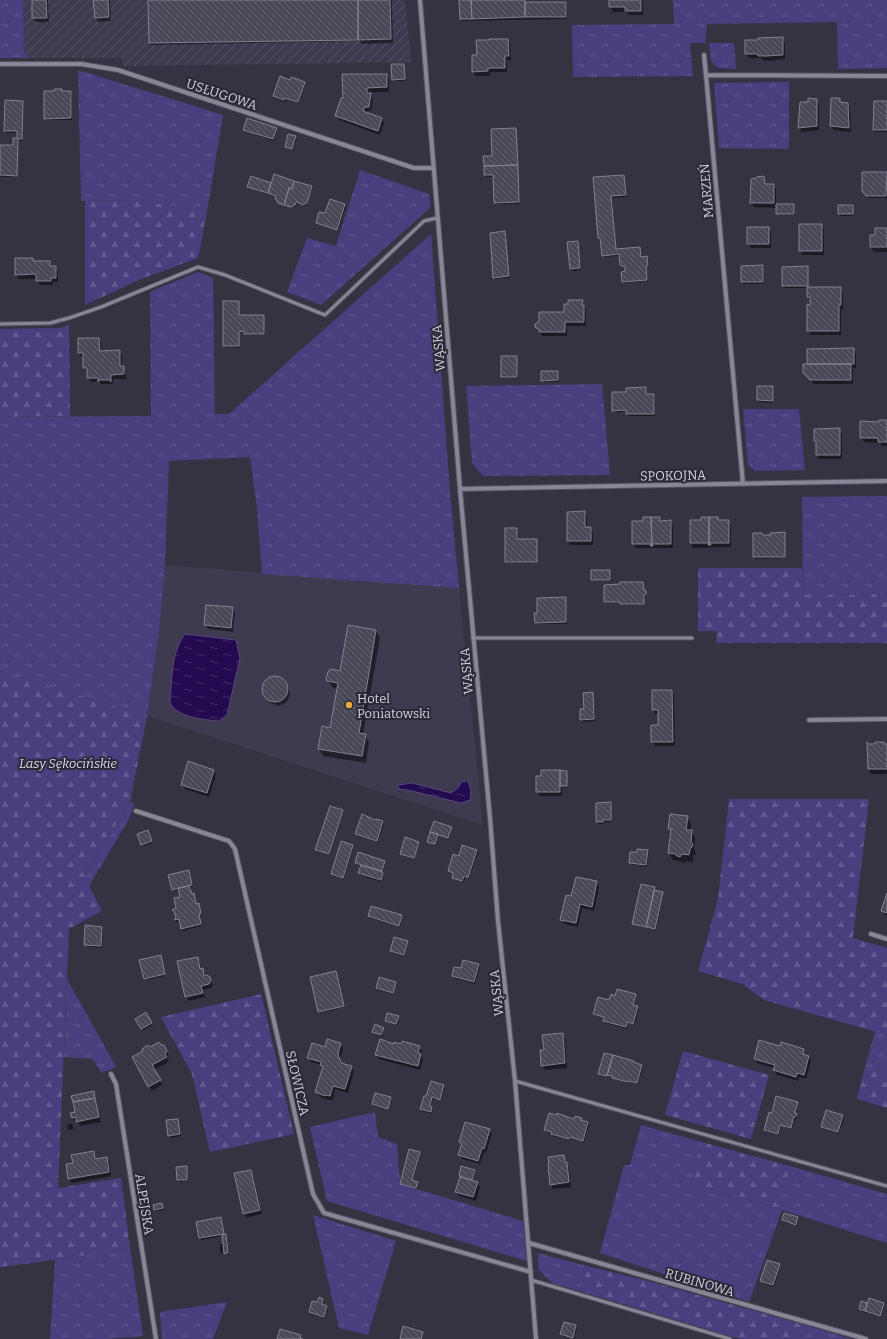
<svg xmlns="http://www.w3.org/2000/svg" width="887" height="1339" font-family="Bitter,serif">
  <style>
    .built { fill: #3e3b50 }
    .industrial { fill: url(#industrial-furrows) }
    .grass { fill: url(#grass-tufts) }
    .forest { fill: url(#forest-firs) }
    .water { fill: url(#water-ripples); stroke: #58467a }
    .shadow { fill: #0007 }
    .building { fill: url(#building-back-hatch); stroke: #828091 }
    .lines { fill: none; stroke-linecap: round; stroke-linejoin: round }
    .lane-casing { stroke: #53525d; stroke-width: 5 }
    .street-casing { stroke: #53525d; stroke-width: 6 }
    .lane { stroke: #878596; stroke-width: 3 }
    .street { stroke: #878596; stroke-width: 4 }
    .poi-dot { fill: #e7ac36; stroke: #2b2937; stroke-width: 1.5 }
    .labels { text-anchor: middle; stroke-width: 4; stroke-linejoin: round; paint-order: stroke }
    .street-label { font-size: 13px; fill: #d2d1da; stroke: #2b2937 }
    .poi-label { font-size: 13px; fill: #d2d1da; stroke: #2b2937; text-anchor: start }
    .park-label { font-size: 13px; font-style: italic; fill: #dbd9ee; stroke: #2b2937 }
  </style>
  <defs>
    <pattern id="industrial-furrows" width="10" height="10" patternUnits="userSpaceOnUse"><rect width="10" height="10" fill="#3e3b50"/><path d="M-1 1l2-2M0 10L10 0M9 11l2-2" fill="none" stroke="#595669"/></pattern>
    <pattern id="grass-tufts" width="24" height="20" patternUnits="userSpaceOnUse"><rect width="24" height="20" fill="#4b3e7f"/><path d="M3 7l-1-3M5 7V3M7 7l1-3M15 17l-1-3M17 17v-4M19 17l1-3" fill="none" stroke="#645991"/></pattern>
    <pattern id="forest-firs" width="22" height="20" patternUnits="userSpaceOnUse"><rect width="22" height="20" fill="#4b3e7f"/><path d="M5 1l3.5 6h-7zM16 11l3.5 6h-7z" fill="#645991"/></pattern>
    <pattern id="water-ripples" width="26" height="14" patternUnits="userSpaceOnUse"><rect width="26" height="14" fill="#230a51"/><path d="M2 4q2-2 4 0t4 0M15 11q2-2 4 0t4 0" fill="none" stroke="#422d69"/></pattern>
    <pattern id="building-back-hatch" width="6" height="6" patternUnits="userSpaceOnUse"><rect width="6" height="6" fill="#494857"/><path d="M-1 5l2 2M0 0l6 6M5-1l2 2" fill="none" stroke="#62616f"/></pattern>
  </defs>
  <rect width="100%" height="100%" fill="#353342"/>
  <!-- built -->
  <path class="built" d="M165,565L459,588L483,825L147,716L159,632Z"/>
  <!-- industrial -->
  <path class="industrial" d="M23,0H405L411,62L123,66L121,58H30L24,52Z"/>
  <!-- grass -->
  <path class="grass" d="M0,0H23L24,52L30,58H0Z
    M673,0H887V68L838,69L837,22L707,24L705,43H690L693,76L573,77L572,25L674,24Z
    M709,43H734L736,69C712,69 711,67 709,43Z
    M78,70L223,115L207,212L135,200L81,201Z
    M789,82V149L719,148L714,83Z
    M360,170L429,194L431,207L321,305L287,292L307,238L336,246Z
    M431,234L450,492L459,588L262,574L257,509L250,457L169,461L165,565L159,632L147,716L0,671V417L151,416L150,292L198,272L213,278L215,414H229Z
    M602,384L610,475L483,476L472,463L466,386Z
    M743,409H799L805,470L755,471L748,464Z
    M887,496V594L803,595L802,497Z
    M130,802L135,803L129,819L89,886L84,877Z
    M67,979L116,1067L101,1073L93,1059L64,1057Z
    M875,1031L887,1035V1069L882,1068L863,1075Z
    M375,1112L378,1137L397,1144L400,1184L523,1221L527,1261L327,1201L310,1127Z
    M641,1125L702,1142L690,1183L777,1208L790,1166L887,1194V1243L782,1210L749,1302L600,1253L624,1165H630Z
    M313,1215L396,1241L368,1335L339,1328Z
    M130,1248L143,1336L108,1339H50L55,1260Z
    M538,1253L587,1266L580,1291L552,1283L538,1269Z
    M227,1302L213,1339H162L160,1312Z
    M805,1325L852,1339H801Z"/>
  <!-- forest -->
  <path class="forest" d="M135,200L207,212L198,258L141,279L85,305V201Z
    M69,325L70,416L0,417V329L59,328Z
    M698,568H802L803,595L887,594V643H716L717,631H698Z
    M0,671L147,716L130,802L84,876L102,911L69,929L58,1188L121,1178L130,1248L55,1260L0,1267Z
    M729,799H869L853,938L887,948V1035L764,1000L742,984L698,971L718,899Z
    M261,994L294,1134L210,1152L192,1074L161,1017Z
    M683,1051L769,1075L751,1139L665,1115Z
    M882,1068L887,1069V1108L857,1099L863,1075Z
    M702,1142L790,1166L778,1208L690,1183Z
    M587,1266L644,1280L805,1325L801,1339H740L580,1291Z"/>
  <!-- water -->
  <path class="water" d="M185,634L236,640L240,658L227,715L219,721C205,720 175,717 170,702C172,679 171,653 185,634Z
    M462,781H468L471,791L470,800L461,803L408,790L398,789V785L412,783L451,793L458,788Z"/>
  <!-- shadow -->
  <path class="shadow" d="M33,0H48L49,22H36L33,18Z
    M94,0H110L111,21L98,22L96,17Z
    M149,0H392L393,43L362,44L360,41L151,45L150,43Z
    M460,0H525V3H566L567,5V19L462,21Z
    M610,0H643V15H629L627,12H613L610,7Z
    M782,38L785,43V59L769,61L762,60L761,58H749L746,54Z
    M507,40L510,44L511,60H507V72H490V76H475L473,71L478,56Z
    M404,65L405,81H394L393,80Z
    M386,75L389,79V92H369V94L373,99L371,111H367L366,113L382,119L384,123L380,135L339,120L336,115L342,99Z
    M291,81L304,83L305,84L299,103L286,99L285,102L275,98L274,96Z
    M61,90L62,92H71L72,94V120H46L45,119Z
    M840,99L842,103L847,104L850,108L851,132L834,130L831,126Z
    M816,100L819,104V130L802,132L799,127L809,103Z
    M22,102L23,103L22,141H18L17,177H1L0,175L1,146H14V139H18V133H6L5,131Z
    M875,102H887V132H875L874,130Z
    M276,128L277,130L274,141L245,131L244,130Z
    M515,129L516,131L519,204H496L495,202L494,177H486L485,175L493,157Z
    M295,137L297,139L293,150L287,148L286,147Z
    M886,173L887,198H868L865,193Z
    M624,176L627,197L612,198L616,250L640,248L642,258L647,257L648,259L649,267L646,268L648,281L624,283L623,282L626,272V269L621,265V256L604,257L603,255L599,237L594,178Z
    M763,177L766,185H773L776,189V205H794L795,215H778L777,208L754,207L751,203Z
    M251,178L272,184L311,187L312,189L307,205L305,206L296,204L295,207L278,202L277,197L250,188L248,186Z
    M331,200L345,205L346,207L338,231L318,224L317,223L326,215Z
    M852,206L853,216H841L839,214Z
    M821,225L824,229V255H802L800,251Z
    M748,228H768L771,232V248H751L748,244Z
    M887,229V252H874L871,247V236H876Z
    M505,232L510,278L495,279L494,277Z
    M577,242L581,270L572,271L571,269Z
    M32,259L34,262H49L52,266L55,267L58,271V282H53V285H40L37,279H19L16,275Z
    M763,266L764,268V284H743L742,282V267Z
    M807,267L808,269V288H840L843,293V310H841V335H811L808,331V305L811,306L808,297V288H784L783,286V268Z
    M582,301L586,310V326H567V336H542L539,332L536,327L565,313Z
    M238,302L239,304V316H263L265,335H246L245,333H239V348L225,347L224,345Z
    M99,339L101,343L102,352L120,351L122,356V367L125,371L126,379H113V384H101L100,382H91L88,378V372H87L84,367V357H82L79,353Z
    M854,349L856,354V368H853V384H814L804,373Z
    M516,357L517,359L518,378H503L502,376Z
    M558,372L559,382H543L542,380Z
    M758,387H772L774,389L773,403L759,402L758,400Z
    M646,388L647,395H654L655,397V416H628L627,412H614L613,410L627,393Z
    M861,422H887V446H882L880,443L864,442L861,438Z
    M839,429L842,434V459H819L817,455V445L815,441Z
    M585,512L587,517V528H590L593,532V545H570L568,541Z
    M659,518L661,521H670L673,526V548H636L633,544L644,522Z
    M717,518L719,521H728L731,525V547L693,548L691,543V521H702Z
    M517,529L518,540H536L537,542V563H508L506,562Z
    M784,533L785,535V558L755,559L754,557L763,536Z
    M610,571L611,581H593L592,580Z
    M643,583L644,591L646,594V597L644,598V605H623L621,603H606L605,602Z
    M565,598L566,600L567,624H537L536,623Z
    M233,608L235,613L233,632L208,629L205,625Z
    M376,631L380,638L363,735H365L369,742L366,763L323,756L319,749L331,729L338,689L333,688L327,679L340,672Z
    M277,677L280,678L286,683L289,688L290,696L286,703L278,706L270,703L263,691V687L264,684L269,678Z
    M672,691L674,695L675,746H655L652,741L659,726V714H655L653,710Z
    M593,693L595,721L583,722L581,720Z
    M868,745H887V774H871L869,769Z
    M213,770L216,775L209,797L185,789L182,785Z
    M566,772L567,773V785H562V787L567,788H562V796H540L537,792Z
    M610,803L611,805V822H603V824H598L597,822Z
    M342,811L343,812L330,855L317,852L316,850Z
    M687,817L691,824V831L695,838L694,848L696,854L693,856V862L686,861L684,863H682L680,861L673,860L669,853L672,832L670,829Z
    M383,822L384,824L378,842L357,836L356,834Z
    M435,822L451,828L452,829L449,839L439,835L436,844L428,842Z
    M148,833L152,843L143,846L142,844Z
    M418,843L419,845L414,859L402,855L401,853Z
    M352,846L353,848L344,879L333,876L332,874Z
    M477,850L478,852L469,879L465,878L463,882L454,879L453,878L454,874L450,873L449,871L460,858Z
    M648,851L649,853L647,867L631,864L630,862Z
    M384,862L385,864L381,882L360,875L359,873L361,866L357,865L356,863Z
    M190,873L193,887H190L192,895L194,896L196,905L199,904L200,906L202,916H199L201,926L183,931L180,921L176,922L175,920L181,897L180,890L174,891L173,889Z
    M577,878L597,882L599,887L594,911L582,908L578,927L564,924L562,920L572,897Z
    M654,888L655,891L662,893L663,894L656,930L634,925L633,924Z
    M887,896V916L885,915L883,911Z
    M369,916H401L402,918L400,927L370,918Z
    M102,928L103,930L102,948L86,946L85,945Z
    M407,942L408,944L405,956L392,953L391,951Z
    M161,958L165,976L146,980L145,979Z
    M197,958L200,962L201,970L205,976L209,978L213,985L211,988L203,990L205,997L189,1001L186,996Z
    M464,961L479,965L480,967L475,984L454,978L453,976L461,970Z
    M336,972L344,1007L320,1013L319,1011Z
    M395,983L396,985L393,994L378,990L377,988Z
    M635,995L636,997L634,1006L638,1007L639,1009L634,1025L629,1023L627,1029L605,1023L604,1021L605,1018L596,1015L594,1014L616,997Z
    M146,1013L153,1025L143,1030L136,1019Z
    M398,1017L399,1019L397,1025L387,1022L386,1020Z
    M383,1028L384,1030L382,1037L374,1033L373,1031Z
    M563,1034L565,1039L567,1068L545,1070L542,1065L545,1051Z
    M341,1044L343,1049L340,1059L342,1064L351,1067L354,1071L348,1093L335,1089L333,1100H328L319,1096L316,1091L323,1068L322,1065L311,1062L309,1058Z
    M395,1045L419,1047L422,1052L421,1055L423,1059L420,1070L379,1059L376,1055Z
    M164,1046L169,1056L167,1059L169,1062L154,1070L162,1085L152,1091L133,1058L150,1049Z
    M780,1048L803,1050L806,1056H809L811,1061L806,1079L799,1077L798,1081L777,1075L774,1070L775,1068L757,1063L755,1059Z
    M633,1062L634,1064L641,1066L643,1067L638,1084L629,1082L628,1083L614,1079L613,1077L608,1076V1077L600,1075L599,1073Z
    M444,1086L445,1088L441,1101L433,1099L431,1107L433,1109L431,1114L422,1111L421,1109L425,1097Z
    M94,1094L101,1122L80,1126L78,1122H75L72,1118L76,1113Z
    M390,1098L391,1100L389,1110L374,1106L373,1104Z
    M797,1103L798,1105L796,1114L797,1117L796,1119L794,1120L792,1129L781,1126L779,1135L766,1132L765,1130L772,1114Z
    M842,1116L844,1118L839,1133L823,1129L822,1127Z
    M582,1119V1122L588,1123L589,1125L584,1142L571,1138L570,1140L553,1136L552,1133L546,1132L545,1130Z
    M177,1120L181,1136L170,1138L167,1121Z
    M72,1124L74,1129L68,1130L67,1125Z
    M489,1130L492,1134L486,1153L484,1152L480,1164L462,1159L459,1154L462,1145L460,1142Z
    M93,1152L96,1160L106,1158L109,1162L111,1176L72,1183L69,1178L74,1164Z
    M419,1153L420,1155L413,1181L417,1183L418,1184L417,1189L402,1185L401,1183Z
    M563,1156L569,1168L571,1187L553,1189L551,1184Z
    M186,1167L188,1181L179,1182L177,1168Z
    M251,1171L253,1175L262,1214L246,1218L244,1213Z
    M474,1171L475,1173L473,1181L477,1183L480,1187L476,1201L459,1196L457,1192L461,1178L460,1176Z
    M162,1206L163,1210L156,1211L155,1209Z
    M798,1218L799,1220L797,1226L784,1222L783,1220Z
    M221,1220L224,1236H226L227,1237L229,1255H226L225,1253L222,1254L220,1252V1244L224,1243L223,1236L201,1240L200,1238Z
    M779,1265L780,1267L774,1287L763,1283L762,1281Z
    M323,1300L324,1302L323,1305L327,1307L328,1309L325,1318L311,1314L310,1312Z
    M862,1302L868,1304H883L884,1305L880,1317L861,1311L860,1309Z
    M575,1326L577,1328L574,1339L563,1336L561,1334Z"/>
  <!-- building -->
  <path class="building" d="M32,0H46L47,18H32Z
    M93,0H108L109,17L95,18Z
    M148,0H358V40L149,43Z
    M358,0H390L391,39L358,40Z
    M459,0H471L472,19H460Z
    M471,0H525V17L472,19Z
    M609,0H641V11H625V7H609Z
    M525,2H566V17H525Z
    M783,37V55L766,56H758V54H745V40H758V38Z
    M489,39H508L509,56H505V68H488V71L472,72V55H477L476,40H489Z
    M391,64H404L405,79L392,80Z
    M342,74H387V87L367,88V93H371L369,107H365L363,111L382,118L378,131L335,116L341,98H343Z
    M280,76L290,80L291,77L305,82L298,102L285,98L284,100L273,96Z
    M54,89H62L61,91H71V118L44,119V91H54Z
    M808,98L817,99V126L798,128L800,102H808Z
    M831,98H840V102L848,103L849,128L830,126Z
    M5,100L23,101L22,139H18L17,176L0,175V145H13V138H17V131H4Z
    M874,101H887V130H873Z
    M247,118L277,128L273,139L243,130Z
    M516,128L518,165L484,166L483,156H492L491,129Z
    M288,134L296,136L292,149L285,147Z
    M518,165L519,202L494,203L493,175H484V166Z
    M862,172H887L886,196H866L862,191Z
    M274,174L294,181L292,189L289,188L284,205L278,203L275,198L276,196L268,193Z
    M624,175L626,195L611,196L616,249L640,247L641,257L647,256L648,266H646L647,280L622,282L621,272L625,271V267L620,265L619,254L602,256L600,238H598L593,177Z
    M251,176L271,183L268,193L247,187Z
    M764,176L765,184H774V203H750L751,179L756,178L757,177Z
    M294,181L312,186L307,203L303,205L296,202L295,205L291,207L284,205L289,188L292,189Z
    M330,199L345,204L337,230L316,223L319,212L325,213Z
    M776,204H794V214H776Z
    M838,205H853V214H838Z
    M799,224H822V251H799Z
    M747,227H769V244H747Z
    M875,228H887V247H870V235H875Z
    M505,231L509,276L493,278L490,233Z
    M578,241L580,268L570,269L567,242Z
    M15,258H33V261H50V266H56V278H51V281H36V274L15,275Z
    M763,265V282H741V266Z
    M808,266V286H782V267Z
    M807,287H841V305H839V331H807V304L810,305V297H807Z
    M568,300H583L582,305H584V322H565V332H539V330L535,327V324L539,321V312H564V304H568Z
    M223,301H239V315H264V334H244V331L239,332V346H223Z
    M78,338H99L100,351L120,350V366H124V374L111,375V382L110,380H99L98,382V378H87V368H83V353H78Z
    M854,348V364H807V349Z
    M501,356H517V377H501Z
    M803,364H851V380H810L803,373Z
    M541,371H558V380L541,381Z
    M757,386H773V401L757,400Z
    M646,387V394H654V414H626V410L612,411V392H626V388Z
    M879,420H887V442H878V438H860V421L878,422Z
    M840,428V455H816V441H814V429Z
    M585,511V527H591V541H567V512Z
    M643,517H651L652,546H650L651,544H632V521H643Z
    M651,517H660V521L671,520V544H652L653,546H652Z
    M701,517H709V545H708L709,543H690V520H701Z
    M709,517H718V520H729V543H710L711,545H709Z
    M505,528H517V539H537V562H505Z
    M785,532V557H753V533H762L763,535H771L770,533Z
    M591,570H610V580H591Z
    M620,582H643L644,590L646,591V594L644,596V604H620V602H604V585L620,584Z
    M566,597V622L535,623L534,613H537V598Z
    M206,605L233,607L231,628L204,625Z
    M348,625L376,630L359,733L366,734L362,756L318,749L322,726L330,728L338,683L327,681L326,678L328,672L330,669L340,671Z
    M262 689a13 13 0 1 1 26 0a13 13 0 1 1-26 0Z
    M652,690H672L673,742H651V725H658V710H652Z
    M593,692L594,719L580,720V709H584L583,693Z
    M867,742L868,744H875V742H884V744H887V769H868Z
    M188,761L214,770L207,793L181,785Z
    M541,770H560V792H536V776H541Z
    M560,770L567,771V786H560Z
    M611,802V820H602L603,822H596V803Z
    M330,806L343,810L329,854L315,850Z
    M362,814L375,820L376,819L383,821L377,841L355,834Z
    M670,814L688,816L686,830H692L691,842L693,844L692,847L690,849L689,855L682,854L680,857L677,856L675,854L668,853L671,829H668Z
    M434,821L452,827L448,838L430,832Z
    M148,830L152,841L141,845L137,834Z
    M430,832L438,834L435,844L427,842Z
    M405,837L419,842L414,858L400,854Z
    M341,841L353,845L343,878L331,874Z
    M462,845L477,850L468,878L464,876L462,881L452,878L453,873L448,871L453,854L459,856Z
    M637,849L648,850L646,865L629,863L630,852H637Z
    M358,852L385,861L382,871L355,863Z
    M361,865L383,872L381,880L358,873Z
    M189,870L192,885L172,890L168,875Z
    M576,877L597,881L592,907L580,904L576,923L560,920L566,895L571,896Z
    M641,884L655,887L646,927L632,924Z
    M189,886L192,894L194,893L196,904L199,903L201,914H199L201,924L181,929L179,919L174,920L176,918L174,911L172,910L176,908L174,898L180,897L178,888Z
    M654,890L663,892L655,929L646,927Z
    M887,893V913L881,911Z
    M371,906L402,915L399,926L368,916Z
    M85,925L102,927L101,946L84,945Z
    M394,937L408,941L404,955L390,951Z
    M161,955L165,974L144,979L139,960Z
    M198,957L200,969L203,968L204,976L207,975L210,977L211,980L209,984L201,986L203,993L185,997L177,961Z
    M463,960L479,964L474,982L452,976L454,967L461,968Z
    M336,971L344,1006L318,1012L310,977Z
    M379,977L396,982L393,993L376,988Z
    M617,989L636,994L633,1005L638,1006L633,1024L628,1022L626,1027L603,1021L604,1017L593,1014L598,997L609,1000L611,994L615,996Z
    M146,1012L152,1023L141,1029L135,1019Z
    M387,1013L399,1016L396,1024L385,1021Z
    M375,1024L384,1028L381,1035L372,1032Z
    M563,1033L565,1063L541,1066L540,1050H544L542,1035Z
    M327,1039L341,1043L338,1054L341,1063L352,1066L345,1089L333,1086L330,1096L326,1095L325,1096L315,1092L323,1066L320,1065L321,1062L307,1058L312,1043L325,1047Z
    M380,1039L394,1044V1042L401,1044L402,1041L420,1046L418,1052L421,1054L418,1066L375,1055Z
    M759,1040L780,1046L781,1042L804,1049L803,1054L809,1056L804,1075L797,1073L796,1077L773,1070L775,1065L754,1059Z
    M159,1042L161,1045H164L167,1051L165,1054L167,1057L152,1065L161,1080L148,1087L132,1057L143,1051L142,1049L148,1045L150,1047Z
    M604,1053L613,1055L607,1076L598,1074Z
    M613,1055L634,1061L633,1062L642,1065L637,1083L628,1081V1082L612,1078V1076L607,1075Z
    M431,1081L444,1085L440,1100L432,1097L430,1106L432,1107L431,1112L420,1109L424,1096H426Z
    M94,1091L95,1098L73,1102L71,1096Z
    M375,1093L391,1097L388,1109L372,1104Z
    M776,1096L798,1102L795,1112L797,1114L795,1117L793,1119L791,1128L784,1126V1127V1126L780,1125L778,1134L764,1130L769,1112L772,1113Z
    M95,1098L99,1117L76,1122V1117L72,1118L70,1113L75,1112L73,1102Z
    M826,1110L843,1115L838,1132L821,1127Z
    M549,1113L557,1115V1113L574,1119L575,1116L582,1118L581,1120L588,1122L583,1141L570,1137L569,1139L551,1134L552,1132L544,1130Z
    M178,1119L180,1134L168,1136L166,1120Z
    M465,1122L490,1129L484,1149L482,1148L478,1161L458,1155L462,1143L459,1142Z
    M409,1149L420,1152L412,1180L418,1182L416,1188L400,1184Z
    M94,1151L95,1159L107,1157L109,1172L68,1179L66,1164L73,1163L71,1155Z
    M564,1155L565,1162H567L569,1182L550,1185L548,1164H549L548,1157Z
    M187,1166V1180H177L176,1167Z
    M461,1166L475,1170L472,1180L459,1176Z
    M251,1170L260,1210L243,1214L234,1173Z
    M460,1177L478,1182L473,1197L455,1192Z
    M162,1203L163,1208L154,1210L153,1205Z
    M784,1213L798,1217L796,1225L782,1220Z
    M221,1217L224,1234L199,1238L196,1222Z
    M226,1234L228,1253L224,1254L222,1235Z
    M767,1260L780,1264L773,1285L760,1281Z
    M319,1297L323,1299L322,1304L327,1306L324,1317L309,1312L312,1301L317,1302Z
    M869,1298L884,1303L880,1316L865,1311Z
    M861,1301L867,1303L865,1311L859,1309Z
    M564,1322L576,1325L573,1338L560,1334Z
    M403,1326L423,1332L421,1339H400Z
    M280,1329L301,1335L300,1338L303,1339H277Z"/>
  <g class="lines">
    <!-- lane casing -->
    <g class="lane-casing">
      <path id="lane" d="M0,324L50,323L69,318L101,307L198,267L225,275L325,315L424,221L437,218
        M473,638H692
        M515,1081L887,1186
        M531,1280L730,1339"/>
    </g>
    <!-- street casing -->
    <g class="street-casing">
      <path id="street" d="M420,0L460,489L490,818L498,921L515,1081L536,1339
        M704,55L706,75
        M0,64H81L118,70L414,168H434
        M743,484L706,75L887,76
        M460,489L887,481
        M809,720L887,719
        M136,811L229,841L235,849L313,1194L324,1213L531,1272
        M871,934L887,939
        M111,1074L116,1084L156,1339
        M529,1243L866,1339"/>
    </g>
    <!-- lane -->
    <use href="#lane" class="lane"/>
    <!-- street -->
    <use href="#street" class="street"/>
  </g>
  <!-- markers -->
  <circle class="poi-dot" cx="349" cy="705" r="4"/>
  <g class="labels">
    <!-- street labels -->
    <g class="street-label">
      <text transform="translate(222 94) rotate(18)" y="5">USŁUGOWA</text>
      <text transform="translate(706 191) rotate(-95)" y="5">MARZEŃ</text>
      <text transform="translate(438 348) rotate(-95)" y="5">WĄSKA</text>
      <text transform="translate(673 475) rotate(-1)" y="5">SPOKOJNA</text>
      <text transform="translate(466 671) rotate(-95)" y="5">WĄSKA</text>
      <text transform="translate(496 993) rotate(-96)" y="5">WĄSKA</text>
      <text transform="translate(298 1083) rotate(77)" y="5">SŁOWICZA</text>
      <text transform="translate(145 1204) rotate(81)" y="5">ALPEJSKA</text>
      <text transform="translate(700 1282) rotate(16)" y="5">RUBINOWA</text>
    </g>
    <!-- poi labels -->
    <g class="poi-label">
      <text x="357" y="703">Hotel<tspan x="357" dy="15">Poniatowski</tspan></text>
    </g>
    <!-- park labels -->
    <g class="park-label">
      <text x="68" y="768">Lasy Sękocińskie</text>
    </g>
  </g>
</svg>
